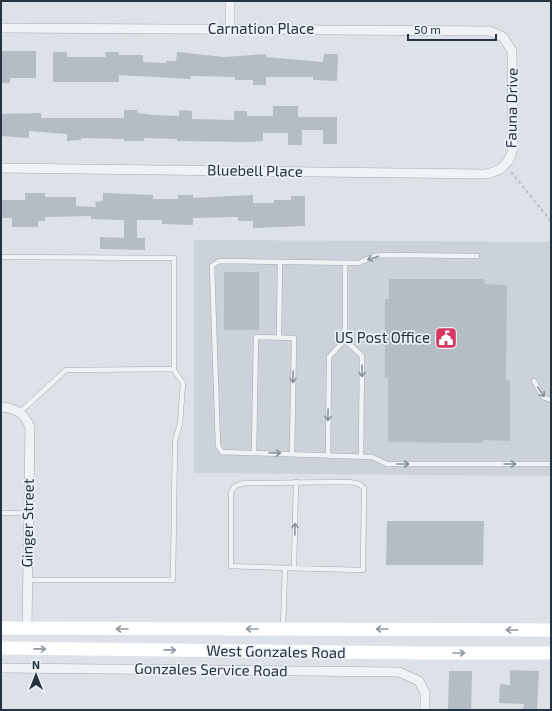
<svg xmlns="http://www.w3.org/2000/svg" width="552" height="711" font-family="'Exo 2',sans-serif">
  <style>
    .built { fill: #cbd2da }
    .building { fill: #b4bcc5 }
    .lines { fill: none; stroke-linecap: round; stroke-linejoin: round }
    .lane-casing { stroke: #a2aab2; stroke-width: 5.5 }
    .street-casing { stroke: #a2aab2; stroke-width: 10 }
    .path { stroke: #b7bdc3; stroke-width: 2; stroke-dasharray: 3 3; stroke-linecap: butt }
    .lane { stroke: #f0f3f6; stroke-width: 4.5 }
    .street { stroke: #f0f3f6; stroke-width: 9 }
    .secondary { stroke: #fff; stroke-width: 13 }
    .oneway { stroke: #8a929b }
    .oneway2 { stroke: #9298a0 }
    .labels { text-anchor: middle; stroke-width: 3.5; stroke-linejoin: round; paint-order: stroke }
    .street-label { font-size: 15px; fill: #253240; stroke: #ecf1f6 }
    .poi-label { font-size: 15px; fill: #253240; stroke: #ecf1f6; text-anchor: end }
  </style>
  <rect width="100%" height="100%" fill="#dde2e8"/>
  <!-- built -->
  <path class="built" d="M194,240L551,242V476L194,473Z"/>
  <!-- building -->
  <path class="building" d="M1,51H36V78H10V83H1Z
    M53,52H67V57H106L105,52H119V55H143V62L166,63V61H176L177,52L224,57L266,54V57L323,62L324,54H338L337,81L313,80V77H266V85H253V80H235V77L191,76L190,79L119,75V82H53Z
    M273,106H298V117H337V144H323V130H302V145H288V133H263V141L248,142L177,141V139L144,138V141H124V139L81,138V140L67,141V134L29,131V138L1,136V114L41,113V118H124V110H138L137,113L154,115L179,116V110L192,111V119L234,120V111H247V116H273Z
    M25,193H45V197H76V206L96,207L95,202L103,201V193L153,195V199H178V195H193V198L253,195V203H274V200H291V196H305V226L253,228V221H238V217L193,218V225L162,224V220H137V238H145V250L100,249V237L124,238V220L91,219V216L45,217V221H38V227H12V218H1V200H25Z
    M224,272H259V330H224Z
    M389,279H484L485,284L507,285L506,380L510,381V441L483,440L482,443L388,442V377L385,378V299H389Z
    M387,521H484L483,565H386Z
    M510,670L539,671L537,710H523L524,704L499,703L500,684L510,685Z
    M449,671H472L471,710H448Z"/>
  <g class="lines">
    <!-- lane casing -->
    <g class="lane-casing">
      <path id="lane" d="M477,256L387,255L374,256L359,263L219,261L212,266L218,446L222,452L372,457L387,464H551
        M1,257L174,258V369L66,370L20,412
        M279,337L280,262
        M345,340L362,356L361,456
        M534,381L543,397L551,400
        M254,453L256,337L294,338L292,454
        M328,455L329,357L345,340V263
        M1,513H28
        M294,568L296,482
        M28,580H173L175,441L180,424L183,383L173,369
        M283,627L285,568L231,566V492L235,486L245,483L350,482L359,484L364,488L363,570L285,568"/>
    </g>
    <!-- street casing -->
    <g class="street-casing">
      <path id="street" d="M1,28L490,31L503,37L512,51L513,148C510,163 501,172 485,174L1,168
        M230,29V1
        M1,407C16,408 24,413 30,427L27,628
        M1,668L399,672L419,681L425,693V710"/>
    </g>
    <!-- path -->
    <path class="path" d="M511,172L551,221"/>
    <!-- lane -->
    <use href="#lane" class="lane"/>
    <!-- street -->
    <use href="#street" class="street"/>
    <!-- secondary -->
    <path class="secondary" d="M1,628L551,630
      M1,648L420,653H551"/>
  </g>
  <!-- one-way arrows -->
  <defs><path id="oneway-shaft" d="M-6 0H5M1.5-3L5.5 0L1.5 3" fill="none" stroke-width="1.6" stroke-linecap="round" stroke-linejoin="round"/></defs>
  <g class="oneway">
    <use href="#oneway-shaft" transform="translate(373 258) rotate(163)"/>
    <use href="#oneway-shaft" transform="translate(362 371) rotate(90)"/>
    <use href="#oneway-shaft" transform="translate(293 377) rotate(91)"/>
    <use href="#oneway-shaft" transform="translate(541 392) rotate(56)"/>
    <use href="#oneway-shaft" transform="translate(328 415) rotate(91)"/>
    <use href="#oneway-shaft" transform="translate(275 453) rotate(2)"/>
    <use href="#oneway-shaft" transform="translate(403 464)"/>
    <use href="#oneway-shaft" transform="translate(510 464)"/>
    <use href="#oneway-shaft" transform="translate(295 529) rotate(-89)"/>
  </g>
  <g class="oneway2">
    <use href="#oneway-shaft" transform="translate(122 629) rotate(-180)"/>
    <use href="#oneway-shaft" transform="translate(252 629) rotate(-180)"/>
    <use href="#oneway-shaft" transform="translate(382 629) rotate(-180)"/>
    <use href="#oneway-shaft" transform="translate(512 630) rotate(-180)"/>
    <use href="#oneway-shaft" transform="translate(40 649) rotate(1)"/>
    <use href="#oneway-shaft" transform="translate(170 650) rotate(1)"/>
    <use href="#oneway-shaft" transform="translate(459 653)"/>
  </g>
  <!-- icons -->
  <defs>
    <g id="civic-square" transform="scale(1.15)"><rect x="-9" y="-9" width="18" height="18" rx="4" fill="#d73860" stroke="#ecf1f6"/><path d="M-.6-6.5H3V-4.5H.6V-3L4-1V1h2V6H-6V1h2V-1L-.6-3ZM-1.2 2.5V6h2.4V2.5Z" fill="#fff"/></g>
  </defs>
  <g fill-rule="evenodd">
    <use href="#civic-square" x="446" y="338"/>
  </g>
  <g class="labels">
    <!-- street labels -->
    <g class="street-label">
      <text x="261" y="34">Carnation Place</text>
      <text transform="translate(512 108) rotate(-89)" y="5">Fauna Drive</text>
      <text transform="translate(255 171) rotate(1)" y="5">Bluebell Place</text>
      <text transform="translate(28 523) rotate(-89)" y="5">Ginger Street</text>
      <text transform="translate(276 652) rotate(1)" y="5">West Gonzales Road</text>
      <text transform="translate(211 670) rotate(1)" y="5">Gonzales Service Road</text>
    </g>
    <!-- poi labels -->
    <g class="poi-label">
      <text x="430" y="343">US Post Office</text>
    </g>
  </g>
  <!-- border -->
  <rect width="552" height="711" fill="none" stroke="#253240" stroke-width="4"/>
  <!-- north arrow -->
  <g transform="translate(36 675)" stroke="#ecf1f6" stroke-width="3" paint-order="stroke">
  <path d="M0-3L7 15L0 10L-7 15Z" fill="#253240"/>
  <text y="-6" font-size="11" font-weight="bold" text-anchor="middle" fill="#253240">N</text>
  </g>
  <!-- scale -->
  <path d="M408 34v6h88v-6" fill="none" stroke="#253240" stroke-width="2"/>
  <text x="414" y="34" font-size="12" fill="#253240" stroke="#ecf1f6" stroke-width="3" paint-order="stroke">50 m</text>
</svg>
